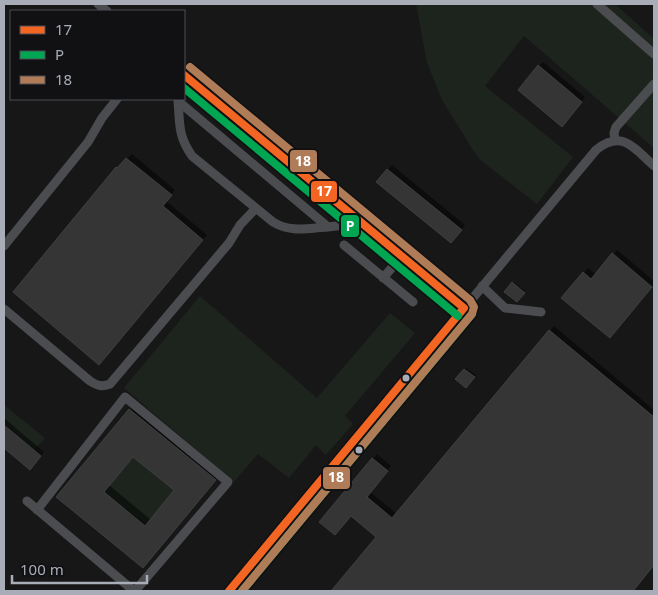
<svg xmlns="http://www.w3.org/2000/svg" width="658" height="595" font-family="'Noto Sans',sans-serif">
  <style>
    .green { fill: #1d241e }
    .shadow { fill: #0007; fill-rule: evenodd }
    .building { fill: #353536; stroke: #3f4043; fill-rule: evenodd }
    .lines { fill: none; stroke-linecap: round; stroke-linejoin: round }
    .minor { stroke: #4b4c50; stroke-width: 9 }
    .bus-1-casing { stroke: #111113; stroke-width: 11 }
    .bus-2-casing { stroke: #111113; stroke-width: 11 }
    .bus-3-casing { stroke: #111113; stroke-width: 11 }
    .bus-1 { stroke: #f26522; stroke-width: 8 }
    .bus-2 { stroke: #00a651; stroke-width: 8 }
    .bus-3 { stroke: #b07c57; stroke-width: 8 }
    .bus-dot { fill: #a8adb8; stroke: #111113; stroke-width: 2 }
    .line-badge { stroke: #111113; stroke-width: 2 }
    .badge-label { font-size: 14px; text-anchor: middle; font-weight: bold; fill: #fff }
  </style>
  <rect width="100%" height="100%" fill="#171717"/>
  <!-- green -->
  <path class="green" d="M416,4H615L654,39V148L524,36L485,86L573,157L537,204L478,158L442,100L427,63Z
    M200,296L317,398L390,313L415,333L345,416L353,424L326,455L316,445L289,478L258,454L234,482L124,388Z
    M4,405L45,438L34,450L4,424Z
    M133,457L174,490L145,526L104,492Z"/>
  <!-- shadow -->
  <path class="shadow" d="M543,62L585,97L566,121L539,66Z
    M132,154L175,190L166,201L207,235L103,359L117,168Z
    M392,165L465,225L456,237L378,182Z
    M617,250L654,281V283L614,332L563,297L588,268L596,275Z
    M514,282L525,291L517,301L506,291Z
    M554,326L654,410V565L632,591H333L378,537L351,515L320,522L373,459L377,454L391,466L370,492L397,514Z
    M466,368L476,375L466,387L457,379Z
    M136,404L221,473L143,567L57,497ZM133,456L176,490L151,520L109,485Z
    M4,418L44,452L30,468L4,447Z"/>
  <!-- building -->
  <path class="building" d="M538,65L582,102L562,127L518,90Z
    M126,158L172,195L163,206L203,240L99,365L13,292L116,167L117,168Z
    M387,169L462,230L451,243L376,182Z
    M612,253L652,287L610,338L561,298L583,272L591,279Z
    M512,282L525,293L517,302L504,292Z
    M549,330L654,417V565L633,591H331L376,537L351,516L335,535L319,522L372,458L388,471L367,497L392,518Z
    M464,369L475,377L466,388L455,379Z
    M129,409L216,480L143,568L56,497ZM133,457L174,490L145,526L104,492Z
    M4,425L41,456L30,470L4,448Z"/>
  <g class="lines">
    <!-- minor -->
    <path class="minor" d="M98,4L107,11
      M597,4L654,54
      M184,75L464,308
      M178,99V101L328,227L361,223
      M178,101C180,125 178,136 192,156L273,222C291,233 308,228 328,227
      M615,140L614,133L616,127L654,84
      M344,245L413,302
      M4,246L88,142L102,118L117,99
      M383,278L402,256
      M482,286L505,308L541,312
      M4,309L90,381C98,386 102,387 110,384L229,243L240,225L256,208
      M27,501L134,591
      M37,510L125,397L228,482L135,591
      M229,591L596,150C622,129 634,148 654,166"/>
    <!-- bus-1 casing -->
    <g class="bus-1-casing">
      <path id="bus-1" d="M184,75L464,308
        M229,591L464,308"/>
    </g>
    <!-- bus-2 casing -->
    <g class="bus-2-casing">
      <path id="bus-2" d="M184,88L458,316
        M242,591L472,314"/>
    </g>
    <!-- bus-3 casing -->
    <g class="bus-3-casing">
      <path id="bus-3" d="M190,67L470,300L474,307L472,314L242,591"/>
    </g>
    <!-- bus-1 -->
    <use href="#bus-1" class="bus-1"/>
    <!-- bus-2 -->
    <use href="#bus-2" class="bus-2"/>
    <!-- bus-3 -->
    <use href="#bus-3" class="bus-3"/>
  </g>
  <!-- markers -->
  <g class="bus-dot">
    <circle cx="406" cy="378" r="4.5"/>
    <circle cx="359" cy="450" r="4.5"/>
  </g>
  <g class="line-badge">
    <rect x="289" y="149" width="29" height="24" rx="5" fill="#b07c57"/>
    <rect x="310" y="180" width="28" height="23" rx="5" fill="#f26522"/>
    <rect x="340" y="214" width="20" height="24" rx="5" fill="#00a651"/>
    <rect x="322" y="466" width="29" height="24" rx="5" fill="#b07c57"/>
  </g>
  <g class="badge-label">
    <text x="303" y="166">18</text>
    <text x="324" y="196">17</text>
    <text x="350" y="231">P</text>
    <text x="336" y="482">18</text>
  </g>
  <!-- border -->
  <rect width="658" height="595" fill="none" stroke="#a8adb8" stroke-width="10"/>
  <!-- legend -->
  <rect x="10" y="10" width="175" height="90" fill="#111113" stroke="#4d4f55"/>
  <rect x="20" y="26" width="25" height="8" fill="#f26522" stroke="#4d4f55"/>
  <text x="55" y="35" font-size="15" fill="#a8adb8">17</text>
  <rect x="20" y="51" width="25" height="8" fill="#00a651" stroke="#4d4f55"/>
  <text x="55" y="60" font-size="15" fill="#a8adb8">P</text>
  <rect x="20" y="76" width="25" height="8" fill="#b07c57" stroke="#4d4f55"/>
  <text x="55" y="85" font-size="15" fill="#a8adb8">18</text>
  <!-- scale -->
  <path d="M12 575v8h135v-8" fill="none" stroke="#a8adb8" stroke-width="2.5"/>
  <text x="20" y="575" font-size="15" fill="#a8adb8" stroke="#111113" stroke-width="4" paint-order="stroke">100 m</text>
</svg>
